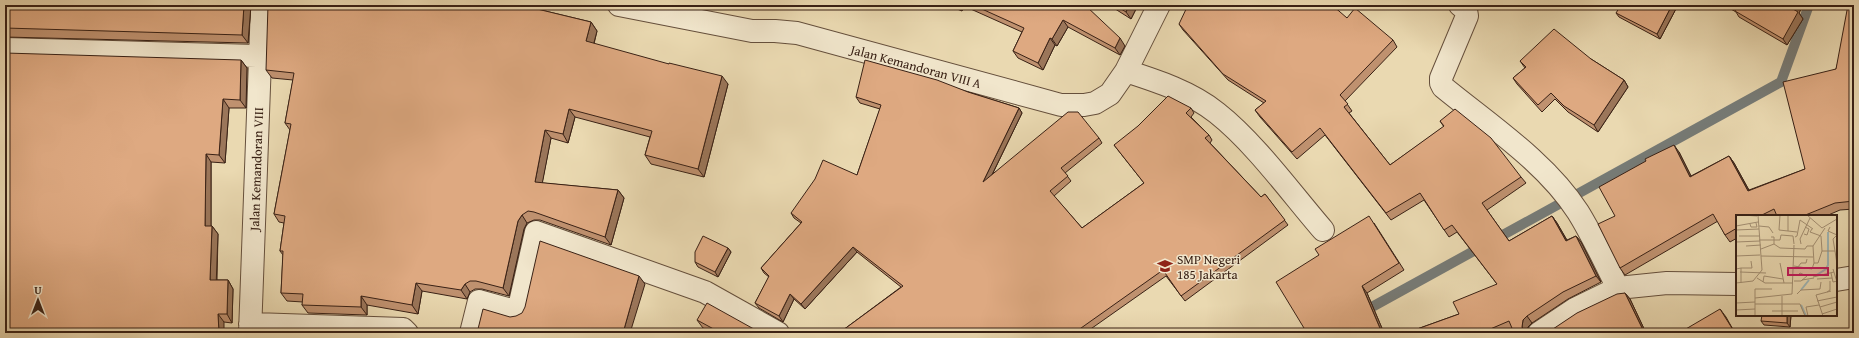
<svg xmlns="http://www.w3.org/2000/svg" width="1859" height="338" font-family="'Gentium Book Plus',serif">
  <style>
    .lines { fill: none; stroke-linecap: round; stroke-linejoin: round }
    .stream { stroke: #767b77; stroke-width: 10 }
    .minor-casing { stroke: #654f3c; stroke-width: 24 }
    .minor { stroke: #f1e6cc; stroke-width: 22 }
    .wall { fill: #bf916f; stroke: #392115 }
    .shaded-wall { fill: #9b765a; stroke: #392115 }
    .building { fill: #dea981; stroke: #392115 }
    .labels { text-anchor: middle; stroke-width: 3; stroke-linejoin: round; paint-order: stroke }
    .street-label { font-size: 13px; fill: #392115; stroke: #f1e6cc }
    .poi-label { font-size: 13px; fill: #392115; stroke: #f1e6cc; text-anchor: start }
    .inset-river { fill: none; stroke: #9eb7b8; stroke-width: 2 }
    .inset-road { fill: none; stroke: #a38f73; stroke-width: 1 }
    .view { fill: #c2185b; fill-opacity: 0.15; stroke: #c2185b; stroke-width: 2 }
    .inset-edge { fill: none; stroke: #392115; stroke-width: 2 }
  </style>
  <rect width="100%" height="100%" fill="#ead9b1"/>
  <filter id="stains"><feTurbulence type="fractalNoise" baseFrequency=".005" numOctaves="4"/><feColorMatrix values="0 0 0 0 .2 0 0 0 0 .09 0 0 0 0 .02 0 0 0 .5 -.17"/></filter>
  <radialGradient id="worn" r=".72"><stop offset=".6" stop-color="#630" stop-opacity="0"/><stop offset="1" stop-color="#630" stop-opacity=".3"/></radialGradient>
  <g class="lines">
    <!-- stream -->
    <path class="stream" d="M1361,313L1781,82L1809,5"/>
    <!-- minor casing -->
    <g class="minor-casing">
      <path id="minor" d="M619,5L752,31H775L797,33L1061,105H1084L1095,103L1110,94L1126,71L1159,5
        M1460,5L1466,10L1467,16L1441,78V83L1443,87C1488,124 1546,162 1578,212C1593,236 1605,263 1618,288
        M5,49L260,56
        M1126,71C1157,81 1191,92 1217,113C1255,143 1291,193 1323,230
        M1836,280L1854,277
        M250,324L403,329L407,333
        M250,333L262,5
        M471,333L479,301L518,312L536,232L705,292L778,333
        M1539,333L1575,309L1618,288L1667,283L1737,284"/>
    </g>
    <!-- minor -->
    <use href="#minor" class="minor"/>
  </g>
  <!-- wall -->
  <path class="wall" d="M5,5H251L248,43L5,37Z
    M947,5H1085L1125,46L1120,55L1068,27L1057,46L1055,45L1043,70L1018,58L1013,51L1022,32L964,6L962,11Z
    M1109,5H1138L1131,19Z
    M1678,5L1660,39L1619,17L1616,13Z
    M1724,5H1803L1799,13L1803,19L1787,45L1739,17L1736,12Z
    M1854,5V209L1840,210L1826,216H1737V238L1730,242L1725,235L1718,221L1625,275L1620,268L1615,216L1679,152L1691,176L1729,156L1734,163L1749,190L1805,169L1836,69Z
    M1326,9L1347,18L1393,40L1397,47L1345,101L1352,111L1349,113L1390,165L1444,127L1440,121L1521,177L1526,183L1487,210L1509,241L1552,216L1557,223L1567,240L1576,236L1581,242L1601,282L1568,299L1532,323L1528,327L1527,333H1514L1512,329L1502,333H1406L1459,314L1497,284L1457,232L1449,237L1424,200L1391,220L1325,135L1297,159L1260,117L1255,110L1264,103L1228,80L1183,30L1179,24Z
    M541,10L591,22L597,31L594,44L728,84L704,177L651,164L645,155L650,137L575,117L568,143L551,138L542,183L618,190L624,198L611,245L540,220H534L527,223L524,229L509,296L482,289H475L470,292L467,299L422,291L418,314L367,305V315L308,313L302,305L303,302L287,301L281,293L283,255L280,251L284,223L279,222L274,214L290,130L285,123L293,80L272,78L266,70Z
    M1591,59L1624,80L1628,87L1598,132L1568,112L1555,99L1542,112L1517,84L1513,78L1525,68L1520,61Z
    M241,60L247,68L246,108H229L225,163L211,162V226H212L218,234L217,280H228L233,289L232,323L224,322L5,333Z
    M968,92L1019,108L1022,113L993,173L1099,138L1102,143L1065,173L1071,181L1054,196L1082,228L1144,183L1114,145L1191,108L1194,113L1191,117L1209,135L1212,140L1210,143L1261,197L1265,194L1288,225L1185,301L1166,276L1085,333H839L901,287L857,252L805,309L794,299L783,322L759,308L755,303L769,277L764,273L761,268L801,223L794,218L791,213L857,175L880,109L860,103L856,97Z
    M1374,223L1404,270L1367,293L1384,333H1307Z
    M728,248L731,252L718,277L698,267L695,262Z
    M1625,293L1630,299L1646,333H1547Z
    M1791,315L1790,327L1764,325L1761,321Z
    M697,320L761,333H712L703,328Z"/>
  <!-- shaded-wall -->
  <path class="shaded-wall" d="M244,5H251L248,43L242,35Z
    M534,5H542L539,16L533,8Z
    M958,5H963L964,6L962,11Z
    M1129,5H1138L1131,19L1126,12Z
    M1672,5H1678L1660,39L1657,34Z
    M1795,5H1803L1799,13L1803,19L1787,45L1783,39L1793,9Z
    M1063,20L1068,27L1057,46L1052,39Z
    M591,22L597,31L592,50L586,41Z
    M1050,38L1055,45L1043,70L1038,63Z
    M1120,38L1125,46L1120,55L1115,48Z
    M241,60L247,68L246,108L240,100Z
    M722,76L728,84L704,177L698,169Z
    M1624,80L1628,87L1598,132L1594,125Z
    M223,99L229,108L225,163L219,155Z
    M1019,108L1022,113L986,187L983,182Z
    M569,109L575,117L568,143L563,134Z
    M545,130L551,138L541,190L535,182Z
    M1674,145L1679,152L1695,184L1690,177Z
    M206,154L211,162V234L205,226Z
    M1729,156L1734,163L1753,198L1748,191Z
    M618,190L624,198L611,245L605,237Z
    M522,215L527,223L524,229L509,296L503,288L518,221Z
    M1552,216L1557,223L1571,248L1566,241Z
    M212,226L218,234L216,288L210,280Z
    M1576,236L1581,242L1601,282L1596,276Z
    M853,247L857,252L805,309L801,304Z
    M728,248L731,252L718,277L715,272Z
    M639,276L645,284L630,333H623Z
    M228,280L233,289L232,323L227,314Z
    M416,283L422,291L418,314L412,305Z
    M465,284L470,292L467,299L461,290Z
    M1362,286L1367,293L1384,333H1382Z
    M1625,293L1630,299L1646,333H1645L1643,330Z
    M790,294L794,299L783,322L779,316Z
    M361,296L367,305V315L361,307Z
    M1720,309L1726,317L1735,333Z
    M218,314L224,322V333H219Z
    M1787,315H1791L1790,327L1787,323Z
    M1527,316L1532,323L1528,327L1527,333H1524L1522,327L1523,320Z"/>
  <!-- building -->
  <path class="building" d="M5,5H244L242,35L5,28Z
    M268,5H534L533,8L591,22L586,41L669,64V63L722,76L698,169L645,155L652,131L569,109L563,134L545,130L535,182L618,190L605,237L534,212L528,211L522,215L518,221L503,288L476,281H470L465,284L461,290L416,283L412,305L361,296V307L302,305L303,294L281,293L283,251H280L285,216L274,214L291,124L285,123L294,73L266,70Z
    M973,5H1085L1120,38L1115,48L1063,20L1052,39L1050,38L1038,63L1013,51L1024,28Z
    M1115,5H1129L1126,12Z
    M1188,5H1320L1326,9L1330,5H1332L1347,18L1355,8L1393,40L1340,95L1348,104L1344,107L1390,165L1444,126L1440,121L1455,109L1491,138L1521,177L1482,203L1509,241L1552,216L1566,241L1576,236L1596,276L1563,292L1527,316L1523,320L1522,327L1524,333H1514L1509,321L1481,333H1406L1459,314L1453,302L1497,284L1452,225L1444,230L1420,193L1386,213L1320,128L1292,152L1255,110L1266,101L1223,74L1179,24Z
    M1621,5H1672L1657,34L1616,13Z
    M1729,5H1795L1793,9L1798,12L1783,39L1735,11L1736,9Z
    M1848,5H1854V201L1835,203L1803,216H1777L1774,209L1760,216H1737V228L1725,235L1713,214L1620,268L1598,224L1615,216L1599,187L1646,161L1645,159L1674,145L1690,177L1729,156L1748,191L1805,169L1783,82L1836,69Z
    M1554,29L1591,59L1624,80L1594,125L1564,106L1551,93L1538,105L1513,78L1526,67L1520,61Z
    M5,53L241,60L240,100L223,99L219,155L206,154L205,226H212L210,280H228L227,314H218L219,333H5Z
    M865,60L937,80L968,92L1019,108L983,182L1068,112H1078L1099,138L1061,168L1068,176L1050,191L1082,228L1144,183L1114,145L1138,126L1168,96L1191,108L1186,113L1209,135L1205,138L1261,197L1265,194L1285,220L1181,296L1163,270L1074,333H839L903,286L853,247L801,304L790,294L779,316L755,303L769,276L761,268L802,222L791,213L815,179L823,160L857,175L881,105L856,97Z
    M1369,216L1399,263L1362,286L1382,333H1307L1276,282L1319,255L1315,249Z
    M703,236L728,248L715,272L695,262V252Z
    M540,241L639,276L623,333H474L478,329L483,309L510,317L516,316L522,313L525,307Z
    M1625,293L1643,330L1636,333H1547L1577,313L1617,294Z
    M707,303L761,333H721L697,320Z
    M1720,309L1735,333H1679Z
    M1762,315H1787V323L1761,321Z
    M300,331L361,333H300Z"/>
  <!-- icons -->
  <defs>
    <g id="school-bare" transform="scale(1.2)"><path d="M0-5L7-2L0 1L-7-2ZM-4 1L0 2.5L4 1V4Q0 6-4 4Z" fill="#8f2418" stroke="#f1e6cc" stroke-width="2.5" paint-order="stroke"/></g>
  </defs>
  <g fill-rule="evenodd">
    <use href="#school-bare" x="1165" y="266"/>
  </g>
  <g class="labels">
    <!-- street labels -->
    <g class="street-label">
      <text transform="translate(916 66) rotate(15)" y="5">Jalan Kemandoran VIII A</text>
      <text transform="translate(256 169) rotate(-88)" y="5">Jalan Kemandoran VIII</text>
    </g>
    <!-- poi labels -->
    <g class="poi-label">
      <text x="1177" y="264">SMP Negeri<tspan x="1177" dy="15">185 Jakarta</tspan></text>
    </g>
  </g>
  <!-- overview -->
  <g transform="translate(1736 215)">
    <rect width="101" height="101" fill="#ead9b1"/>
    <path class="inset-river" d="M79,61L90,54L92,50V17M65,75L73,65M65,90L70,101"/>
    <path class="inset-road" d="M6,0L21,1M44,0L43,15L61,17M52,0V16M71,0L86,13L101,4M14,9L15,12H21L20,8M0,11L22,7M23,11L33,12L37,18M94,12L92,16L101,20M76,14L74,17L85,21M0,15L23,14M68,19L71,20L73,14L69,12M3,21H23M85,21L86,36H99L101,49M35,22H38V29L44,33L69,34L71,31H77L89,13M59,22L61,21L64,5L77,14M23,25H44L45,20L57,21L58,29M0,27L24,26M65,29L64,24L74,3M10,31L25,30M25,34L38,29M99,36L97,24L101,20M0,41L24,40M25,41L77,42M44,48L48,68M78,48H82L86,36M58,51L76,54M62,52L65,48H70L71,44M5,53H16L15,46M0,54L5,53V68M76,54L78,48L77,31M97,54L101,67M4,57L30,58M95,58L97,67L101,66M77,62L98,57M21,63L29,68H57M81,64L96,63M66,65L78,63M58,66H65L71,61L64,58L62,60M27,67L28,61L47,64M0,68L17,66L26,55L22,0M91,77L94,75V66M61,79L65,75L84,74L85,67M46,81V101M19,83V74H36M81,86L101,82M0,88L19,87M19,89H64L69,101M84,92L101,87M0,95L19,94M36,96H62M86,99L101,94M19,101V83L56,79L58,30M72,101L70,92L83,90M87,101L80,80L95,76"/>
    <path class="view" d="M52,53H92V60H52Z"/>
    <rect width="101" height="101" class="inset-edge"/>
  </g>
  <!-- margin -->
  <rect width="1859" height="338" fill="none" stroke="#ead9b1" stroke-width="20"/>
  <rect x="6" y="6" width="1847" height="326" fill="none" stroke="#392115" stroke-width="2"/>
  <rect x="10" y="10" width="1839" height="318" fill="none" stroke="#392115"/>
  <!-- north arrow -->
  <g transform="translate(38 300)" stroke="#f1e6cc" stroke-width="3" paint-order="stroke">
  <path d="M0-3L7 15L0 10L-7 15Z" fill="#392115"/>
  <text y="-6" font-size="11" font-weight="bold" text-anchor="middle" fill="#392115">U</text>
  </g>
  <rect width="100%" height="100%" filter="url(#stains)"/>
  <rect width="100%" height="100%" fill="url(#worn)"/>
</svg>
